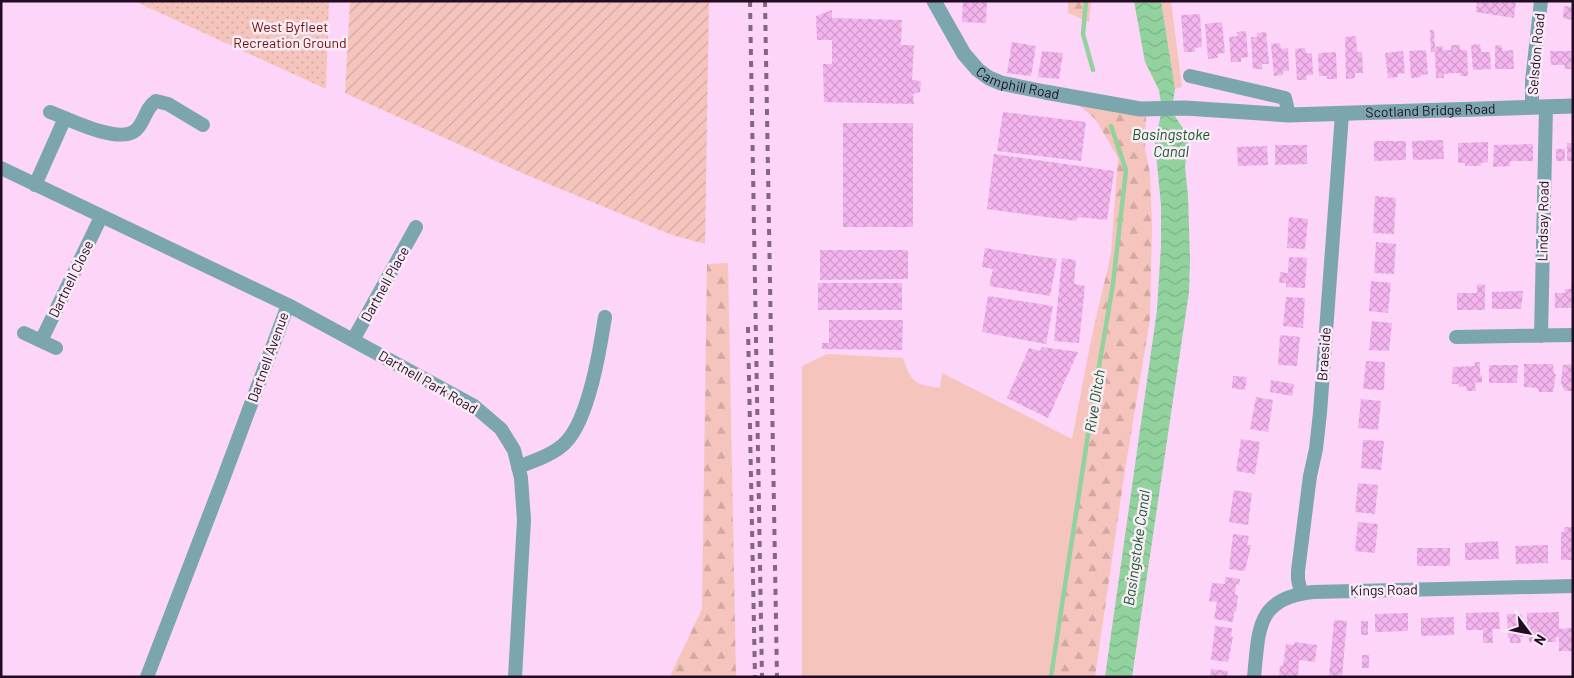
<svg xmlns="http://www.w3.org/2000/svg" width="1574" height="678" font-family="Barlow,sans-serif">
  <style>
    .grass { fill: #f5c5bd }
    .forest { fill: url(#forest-firs) }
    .park { fill: url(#park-dots) }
    .garden { fill: url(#garden-furrows) }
    .water { fill: url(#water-waves) }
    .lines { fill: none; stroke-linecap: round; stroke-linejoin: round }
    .stream { stroke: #92d29e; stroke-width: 4.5 }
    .building { fill: url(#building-cross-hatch) }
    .minor { stroke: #7ba6ad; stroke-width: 14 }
    .tertiary { stroke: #7ba6ad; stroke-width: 15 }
    .rail { stroke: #836681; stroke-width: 4; stroke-dasharray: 6 6; stroke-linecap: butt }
    .labels { text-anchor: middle; stroke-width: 5; stroke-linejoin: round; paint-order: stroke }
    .park-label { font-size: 14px; fill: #6e110a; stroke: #f9ecf7 }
    .street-label { font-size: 14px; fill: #220c21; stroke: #f9ecf7 }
    .water-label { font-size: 15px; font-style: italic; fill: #14592a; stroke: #f9ecf7 }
  </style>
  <defs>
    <pattern id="forest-firs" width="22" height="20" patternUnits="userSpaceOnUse" patternTransform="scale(1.25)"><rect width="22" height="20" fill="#f5c5bd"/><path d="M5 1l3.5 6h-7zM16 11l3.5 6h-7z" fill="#d2a8a2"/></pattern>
    <pattern id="park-dots" width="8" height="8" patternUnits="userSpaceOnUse" patternTransform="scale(1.25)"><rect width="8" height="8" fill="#f5c5bd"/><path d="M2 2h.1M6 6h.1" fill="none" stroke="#d2a8a2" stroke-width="1.8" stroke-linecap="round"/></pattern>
    <pattern id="garden-furrows" width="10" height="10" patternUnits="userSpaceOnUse" patternTransform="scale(1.25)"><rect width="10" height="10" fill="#f5c5bd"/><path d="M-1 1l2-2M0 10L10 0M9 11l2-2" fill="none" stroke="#d2a8a2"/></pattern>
    <pattern id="water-waves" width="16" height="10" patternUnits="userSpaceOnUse" patternTransform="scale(1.25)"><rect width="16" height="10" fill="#92d29e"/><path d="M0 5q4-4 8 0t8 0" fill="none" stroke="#7eb388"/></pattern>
    <pattern id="building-cross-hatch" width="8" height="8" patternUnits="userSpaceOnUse" patternTransform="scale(1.25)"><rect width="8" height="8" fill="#f4b5ee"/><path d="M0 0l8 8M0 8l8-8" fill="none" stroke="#d19acc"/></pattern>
  </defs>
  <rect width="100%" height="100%" fill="#fcd5f8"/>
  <!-- grass -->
  <path class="grass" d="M1161,1H1171L1182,87L1175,89Z
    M1092,335L1101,359L1055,655L1047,677H802V366L827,354L903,358C912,384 914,384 940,388L942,373L1072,439Z"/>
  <!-- forest -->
  <path class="forest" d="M1068,1H1091L1089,22L1068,13Z
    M1078,104L1146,115L1145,149L1150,173L1152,225L1150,319L1124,476L1095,677H1047L1055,655L1101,359L1092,335L1111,254L1118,158L1096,120Z
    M728,263L736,677H673L671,674L702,609L707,264Z"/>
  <!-- park -->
  <path class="park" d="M134,1H329L326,89Z"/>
  <!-- garden -->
  <path class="garden" d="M350,1H709L705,244L672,235L522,173L345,93Z"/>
  <!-- water -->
  <path class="water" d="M1134,1H1161L1175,89L1172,109L1176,118L1185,131L1188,142L1185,167L1188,196L1190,259L1189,292L1132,677H1105L1157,310L1161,246V205L1155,143L1162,109L1159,90L1145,62Z"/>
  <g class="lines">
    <!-- stream -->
    <path class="stream" d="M1086,1L1083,34L1093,70
      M1051,677L1093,402L1113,284L1126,170L1111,126"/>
  </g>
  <!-- building -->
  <path class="building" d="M963,1H987L986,23L962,22Z
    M1477,1H1516L1514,18L1476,12Z
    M1564,6L1573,7V20L1563,18Z
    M832,10V18L902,20L901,45H914L912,80H916L921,82L920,92L913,94L914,104L824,102L823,64H832V40H817L816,16Z
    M1200,14L1202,47L1195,48V52H1184L1181,15Z
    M1222,22L1225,53L1217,54L1218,58L1208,59L1205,24Z
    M1430,30H1434L1435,47L1442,46L1443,50H1451V45H1460V50H1467L1468,76H1460V73H1452L1444,74V78H1436L1435,52H1431Z
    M1246,31L1248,57L1241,58V62H1231L1229,37L1238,36L1237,32Z
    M1266,32L1269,64H1262V69H1253L1251,37H1257V33Z
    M1356,36L1357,52H1362L1363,73H1355V78L1346,79L1345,37Z
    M1012,42L1036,46L1031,76L1007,73Z
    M1280,43L1281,49L1288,48L1289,71H1283V75L1274,76L1271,44Z
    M1480,44L1481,52H1490L1491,69L1473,70L1471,45Z
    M1496,45H1501L1503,51L1513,50L1514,69H1495V47Z
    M1305,48L1306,53H1312L1313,75H1306L1307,80H1297L1295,49Z
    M1426,50L1428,74L1421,75V77L1411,78L1409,51Z
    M1042,51L1063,53L1059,79L1038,77Z
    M1403,51L1405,73L1398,74V77L1388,78L1385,53Z
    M1550,51H1573V69H1564L1565,65H1551Z
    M1336,52L1337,79H1327V76H1319L1318,53Z
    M1003,112L1086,122L1081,161L997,151Z
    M843,123H913V227H843Z
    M1443,140L1444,159L1413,160L1412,141Z
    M1374,141H1406V160L1374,161Z
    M1488,142V162L1481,163V166H1465V163H1458V143Z
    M1567,143H1573V161H1567Z
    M1533,144V161H1510V166L1493,167L1494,145Z
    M1275,145H1307V164L1275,165Z
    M1267,146L1268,165L1238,166L1237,147Z
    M1556,149H1565V161H1556Z
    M994,154L1114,171L1107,220L1078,217L1076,221L987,209Z
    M1375,196L1396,198L1394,234L1373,233Z
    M1289,217L1308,219L1305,249L1287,248Z
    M1376,242L1396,244L1394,274L1374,273Z
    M985,248L1057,259L1050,296L989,286L993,269L982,267Z
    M820,250H908V279L820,280Z
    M1289,257L1307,258L1305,288L1286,287V283H1279L1280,272L1288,273Z
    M1062,258L1076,260L1074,284L1085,286L1079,343L1054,341Z
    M1371,281L1391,283L1388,313L1369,311Z
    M1571,282H1573V308H1555V293H1565V289H1571Z
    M818,283H902V310H818Z
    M1477,284L1485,285V310H1457V293H1477Z
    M1523,291L1521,309H1492V292Z
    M988,296L1053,306L1046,344L982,332Z
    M1286,297L1305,298L1303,328L1283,326Z
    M829,320H903L902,350L822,349V343H829Z
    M1372,321L1392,323L1389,351L1369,350Z
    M1280,335L1300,337L1297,366L1278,365Z
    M1042,347L1078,352L1048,418L1007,398L1029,348L1040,351Z
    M1366,361L1385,362L1384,390L1363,389Z
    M1474,362H1480V375L1482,376V382L1475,383L1476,391H1467L1466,386L1459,387L1458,384H1452L1453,367L1475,366Z
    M1524,364H1553L1554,374H1556L1553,392H1539L1538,388L1524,387Z
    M1573,364V391H1565L1561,383L1563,365Z
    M1489,365H1518L1517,383H1489Z
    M1233,376L1247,377L1245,390L1232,388Z
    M1271,380L1294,384L1292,396L1270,392Z
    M1256,397L1273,400L1268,432L1250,429Z
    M1361,399L1381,401L1378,430L1358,428Z
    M1241,439L1260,442L1255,474L1236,471Z
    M1363,440L1384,441L1381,470L1361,468Z
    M1358,483L1378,485L1375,514L1355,512Z
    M1234,490L1252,493L1248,525L1229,522Z
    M1358,522L1378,524L1375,553L1355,551Z
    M1564,527H1573V560H1561V532H1564Z
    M1233,534L1249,536L1247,545H1251L1245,571L1229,569Z
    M1498,541L1499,559L1465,560V543Z
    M1548,545V563L1516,564L1515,546Z
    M1417,548H1450V566H1417Z
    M1225,577L1240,579L1239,585L1236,584L1235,595H1238L1236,612L1234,611L1233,622L1214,619L1217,602L1209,601L1212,583L1225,584Z
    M1499,612L1500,629H1492L1493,643H1483V630H1466V613Z
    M1559,612V629L1573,628V651H1559V637H1556V642H1544V637H1541V642H1529V637H1527V613Z
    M1408,613V631L1375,632V614Z
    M1507,614H1522L1523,637H1520L1521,643H1510V638H1508Z
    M1454,617V635L1421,636V618Z
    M1334,620L1347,621L1342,677H1329Z
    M1361,621H1368V635H1361Z
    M1215,626L1232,628L1231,637H1233L1228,662L1211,660Z
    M1294,642L1317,645L1315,662L1299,660L1298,677H1279L1280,666H1283L1286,644L1294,645Z
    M1362,655H1369V668H1362Z
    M1211,669L1228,671L1227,677H1210Z"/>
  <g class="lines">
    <!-- minor -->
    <path class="minor" d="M1190,76L1285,98L1289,115
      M1532,107V81L1541,1
      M50,112C69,119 119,145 136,130C145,122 145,108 156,101L168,104L203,125
      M1,168L288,305L474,406L501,429L514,450L521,478L524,520L515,677
      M35,185L65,118
      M24,333L56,348
      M1541,336L1546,107
      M1456,337L1573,335
      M353,340L416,227
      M41,341L101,217
      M518,467C534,461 555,454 566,442C589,418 600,349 605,317
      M1301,593L1298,579V571L1310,476L1316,449L1320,413L1342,114
      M147,677L222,482L288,305
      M1254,677C1259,629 1256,598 1313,592L1573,586"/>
    <!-- tertiary -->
    <path class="tertiary" id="s1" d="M934,1L964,54L978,70L989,78L1001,83L1045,92L1140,109L1185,108L1289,115L1573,106"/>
    <!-- rail -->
    <path class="rail" d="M750,1L762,677
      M765,1L777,677
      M748,327L755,677"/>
  </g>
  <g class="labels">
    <!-- park labels -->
    <g class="park-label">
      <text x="290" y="32">West Byfleet<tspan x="290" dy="16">Recreation Ground</tspan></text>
    </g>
    <!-- street labels -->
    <g class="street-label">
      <text transform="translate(1536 54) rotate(-85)" y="5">Selsdon Road</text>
      <text dy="5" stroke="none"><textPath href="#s1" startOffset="125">Camphill Road</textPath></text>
      <text dy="5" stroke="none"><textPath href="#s1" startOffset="541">Scotland Bridge Road</textPath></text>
      <text transform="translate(1543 221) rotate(-89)" y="5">Lindsay Road</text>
      <text transform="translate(71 279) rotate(-64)" y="5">Dartnell Close</text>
      <text transform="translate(385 284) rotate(-61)" y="5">Dartnell Place</text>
      <text transform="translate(1324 354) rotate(-86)" y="5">Braeside</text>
      <text transform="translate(268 357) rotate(-70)" y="5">Dartnell Avenue</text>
      <text transform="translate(428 382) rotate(30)" y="5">Dartnell Park Road</text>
      <text transform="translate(1384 590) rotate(-1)" y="5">Kings Road</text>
    </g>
    <!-- water labels -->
    <g class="water-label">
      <text x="1171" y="140">Basingstoke<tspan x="1171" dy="17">Canal</tspan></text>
      <text transform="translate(1095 401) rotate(-81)" y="5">Rive Ditch</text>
      <text transform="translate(1137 548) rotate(-82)" y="5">Basingstoke Canal</text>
    </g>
  </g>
  <!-- border -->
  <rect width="1574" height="678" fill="none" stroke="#220c21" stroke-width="5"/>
  <!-- north arrow -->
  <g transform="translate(1529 633) rotate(122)" stroke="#f9ecf7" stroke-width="4" paint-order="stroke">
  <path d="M0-4L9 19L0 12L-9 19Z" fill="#220c21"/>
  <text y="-8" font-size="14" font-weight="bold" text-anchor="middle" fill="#220c21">N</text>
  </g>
</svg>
